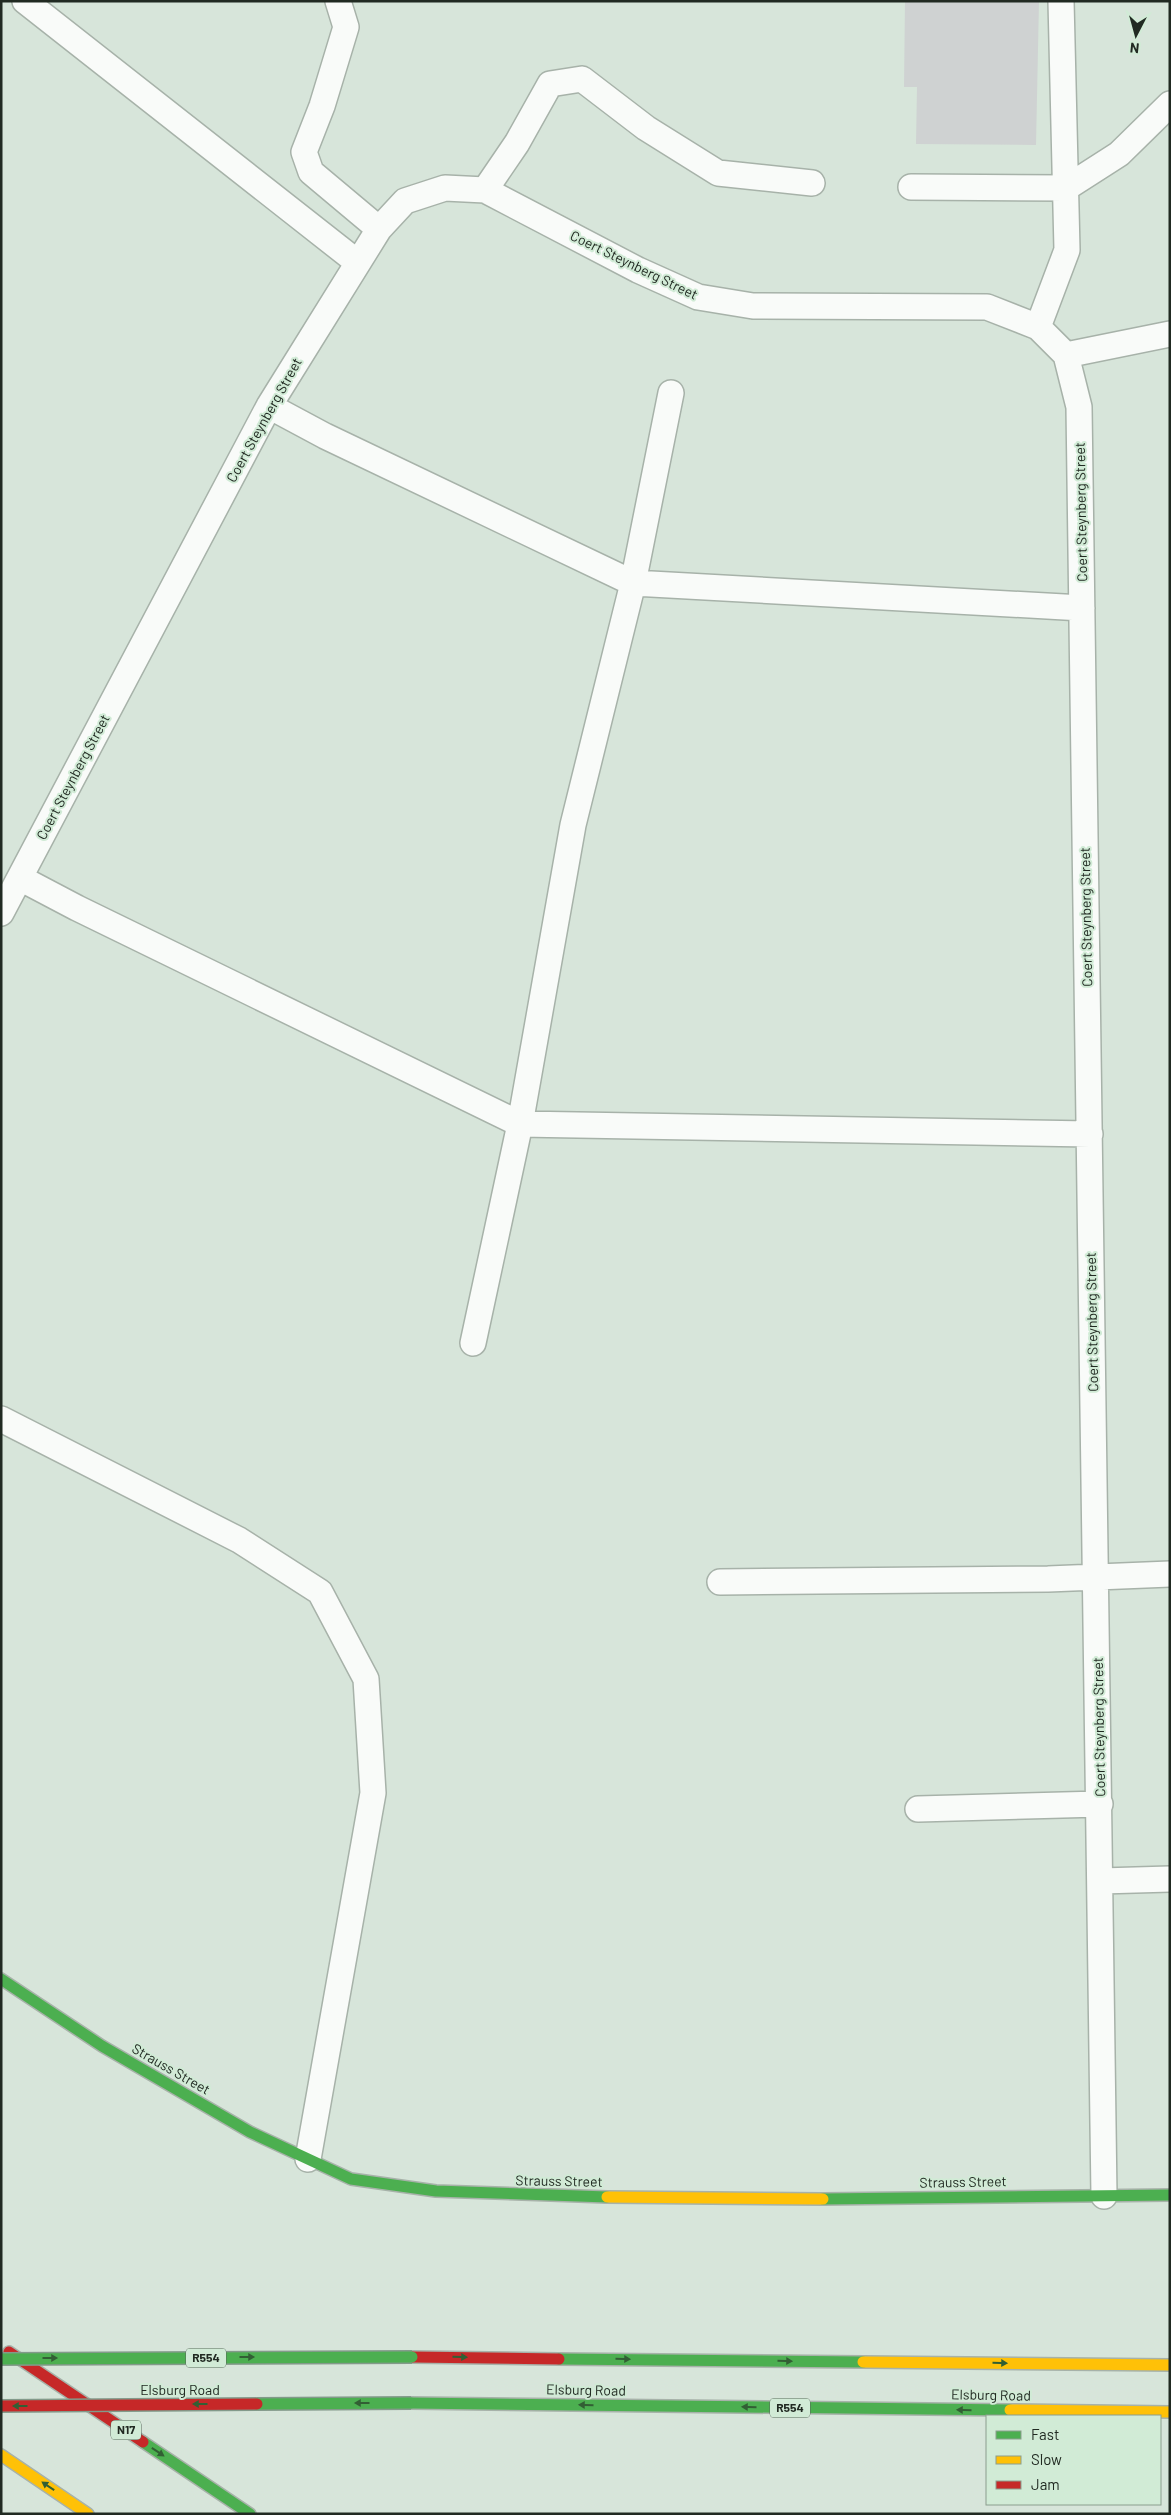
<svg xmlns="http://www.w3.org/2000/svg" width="1171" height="2515" font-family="Barlow,sans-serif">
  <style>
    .building { fill: #cfd2d2 }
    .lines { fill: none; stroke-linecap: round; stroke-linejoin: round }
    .lane-casing { stroke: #a7b2a9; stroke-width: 28 }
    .fast-casing { stroke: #a7b2a9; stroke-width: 14 }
    .slow-casing { stroke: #a7b2a9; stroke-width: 14 }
    .jam-casing { stroke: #a7b2a9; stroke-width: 14 }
    .lane { stroke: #f9fbf9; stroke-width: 25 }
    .fast { stroke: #4caf50; stroke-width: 11 }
    .slow { stroke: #ffc107; stroke-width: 11 }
    .jam { stroke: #c62828; stroke-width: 11 }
    .fast-bridge-casing { stroke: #839a8a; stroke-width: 14; stroke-linecap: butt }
    .jam-bridge-casing { stroke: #839a8a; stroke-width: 14; stroke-linecap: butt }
    .fast-bridge { stroke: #4caf50; stroke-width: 11 }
    .jam-bridge { stroke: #c62828; stroke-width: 11 }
    .oneway { fill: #325f34 }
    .labels { text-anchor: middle; stroke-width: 4; stroke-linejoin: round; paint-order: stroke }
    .shield { fill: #d1ebd6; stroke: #566458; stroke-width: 1 }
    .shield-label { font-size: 12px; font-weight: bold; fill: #212a22 }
    .street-label { font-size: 14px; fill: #212a22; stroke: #d1ebd6 }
  </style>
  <rect width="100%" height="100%" fill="#d7e5da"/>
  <!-- building -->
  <path class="building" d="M905,1H1039L1036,145L916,144L917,87H904Z"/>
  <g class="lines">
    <!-- lane casing -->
    <g class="lane-casing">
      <path id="lane" d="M25,1L357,262
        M338,1L346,27L322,106L304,152L311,172L379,229
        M911,187L1066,188L1119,154L1170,104
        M485,190L517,143L550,84L582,79L646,128L718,173L812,183
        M1038,327L1067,250L1061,1
        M1066,355L1170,334
        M269,406L325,436L633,583L1082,608
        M20,878L77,908L520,1124L1090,1134
        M1,913L269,406L379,229L405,201L445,188L485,190L638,270L698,297L753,306L987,307L1038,327L1066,355L1079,407L1104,2196
        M473,1343L520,1124L573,825L633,583L671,393
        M1,1419L239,1540L320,1592L366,1679L373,1793L308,2159
        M720,1582L1048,1579L1170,1574
        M918,1809L1100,1804
        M1101,1881L1170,1879"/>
    </g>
    <!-- fast casing -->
    <g class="fast-casing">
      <path id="fast" d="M1,1979L102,2046L250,2132L351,2179L436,2191L607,2197
        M823,2199L1170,2195
        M559,2359L863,2362
        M411,2403L1010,2410
        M143,2442L250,2514"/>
    </g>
    <!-- slow casing -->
    <g class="slow-casing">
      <path id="slow" d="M607,2197L823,2199
        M863,2362L1170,2365
        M1010,2410L1170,2412
        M1,2455L88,2514"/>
    </g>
    <!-- jam casing -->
    <g class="jam-casing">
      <path id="jam" d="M9,2352L143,2442
        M412,2357L559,2359"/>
    </g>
    <!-- lane -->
    <use href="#lane" class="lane"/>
    <!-- fast -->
    <use href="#fast" class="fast"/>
    <!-- slow -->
    <use href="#slow" class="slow"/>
    <!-- jam -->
    <use href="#jam" class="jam"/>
    <!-- fast-bridge casing -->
    <g class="fast-bridge-casing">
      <path id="fast-bridge" d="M1,2359L412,2357
        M257,2404L411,2403"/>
    </g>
    <!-- jam-bridge casing -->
    <g class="jam-bridge-casing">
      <path id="jam-bridge" d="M1,2406L257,2404"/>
    </g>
    <!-- fast-bridge -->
    <use href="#fast-bridge" class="fast-bridge"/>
    <!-- jam-bridge -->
    <use href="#jam-bridge" class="jam-bridge"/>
  </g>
  <!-- one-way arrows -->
  <defs><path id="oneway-solid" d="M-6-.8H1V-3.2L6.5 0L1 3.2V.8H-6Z" transform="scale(1.25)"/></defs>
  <g class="oneway">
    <use href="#oneway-solid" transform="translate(247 2357)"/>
    <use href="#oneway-solid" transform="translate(460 2357) rotate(1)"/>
    <use href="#oneway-solid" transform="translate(50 2358)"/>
    <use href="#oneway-solid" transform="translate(623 2359) rotate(1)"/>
    <use href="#oneway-solid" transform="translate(785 2361) rotate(1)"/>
    <use href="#oneway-solid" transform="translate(1000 2363) rotate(1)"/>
    <use href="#oneway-solid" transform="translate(362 2403) rotate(180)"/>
    <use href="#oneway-solid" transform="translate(200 2404) rotate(180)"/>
    <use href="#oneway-solid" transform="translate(586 2405) rotate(-179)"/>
    <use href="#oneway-solid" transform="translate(20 2406) rotate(180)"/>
    <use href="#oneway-solid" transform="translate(749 2407) rotate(-179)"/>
    <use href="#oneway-solid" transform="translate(964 2410) rotate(-179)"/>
    <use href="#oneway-solid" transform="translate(158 2452) rotate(34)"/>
    <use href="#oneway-solid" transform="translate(48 2486) rotate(-146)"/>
  </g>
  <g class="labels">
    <!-- shield labels -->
    <g class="shield">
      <rect x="186" y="2348.5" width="40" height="19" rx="4"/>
      <rect x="770" y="2398.5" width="40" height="19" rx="4"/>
      <rect x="111" y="2420.5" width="30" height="19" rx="4"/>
    </g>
    <g class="shield-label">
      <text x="206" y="2362">R554</text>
      <text x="790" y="2412">R554</text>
      <text x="126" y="2434">N17</text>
    </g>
    <!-- street labels -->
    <g class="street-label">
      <text transform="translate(634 265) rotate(26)" y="5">Coert Steynberg Street</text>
      <text transform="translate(264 420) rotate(-61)" y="5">Coert Steynberg Street</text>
      <text transform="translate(1081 512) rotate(-91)" y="5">Coert Steynberg Street</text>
      <text transform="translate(73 777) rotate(-62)" y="5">Coert Steynberg Street</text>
      <text transform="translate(1086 917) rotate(-91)" y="5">Coert Steynberg Street</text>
      <text transform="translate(1092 1322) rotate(-91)" y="5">Coert Steynberg Street</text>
      <text transform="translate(1099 1727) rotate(-91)" y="5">Coert Steynberg Street</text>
      <text transform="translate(171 2069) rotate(30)" y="5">Strauss Street</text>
      <text transform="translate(559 2181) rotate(1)" y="5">Strauss Street</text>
      <text transform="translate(963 2182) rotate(-1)" y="5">Strauss Street</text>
      <text x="180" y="2395">Elsburg Road</text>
      <text transform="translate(586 2390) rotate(1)" y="5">Elsburg Road</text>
      <text transform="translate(991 2395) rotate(1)" y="5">Elsburg Road</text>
    </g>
  </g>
  <!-- border -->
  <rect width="1171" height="2515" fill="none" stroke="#212a22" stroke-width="5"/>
  <!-- legend -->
  <rect x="986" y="2415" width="175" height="90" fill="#d1ebd6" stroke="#8b9e8e"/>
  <rect x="996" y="2431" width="25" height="8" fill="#4caf50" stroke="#8b9e8e"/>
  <text x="1031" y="2440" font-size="15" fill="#212a22">Fast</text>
  <rect x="996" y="2456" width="25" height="8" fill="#ffc107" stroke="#8b9e8e"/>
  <text x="1031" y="2465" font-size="15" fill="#212a22">Slow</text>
  <rect x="996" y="2481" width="25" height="8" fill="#c62828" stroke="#8b9e8e"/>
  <text x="1031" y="2490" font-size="15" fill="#212a22">Jam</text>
  <!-- north arrow -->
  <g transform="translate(1136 35) rotate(186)" stroke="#d1ebd6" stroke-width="4" paint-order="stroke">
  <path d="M0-4L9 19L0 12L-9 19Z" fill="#212a22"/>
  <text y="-8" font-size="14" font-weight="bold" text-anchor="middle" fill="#212a22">N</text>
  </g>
</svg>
